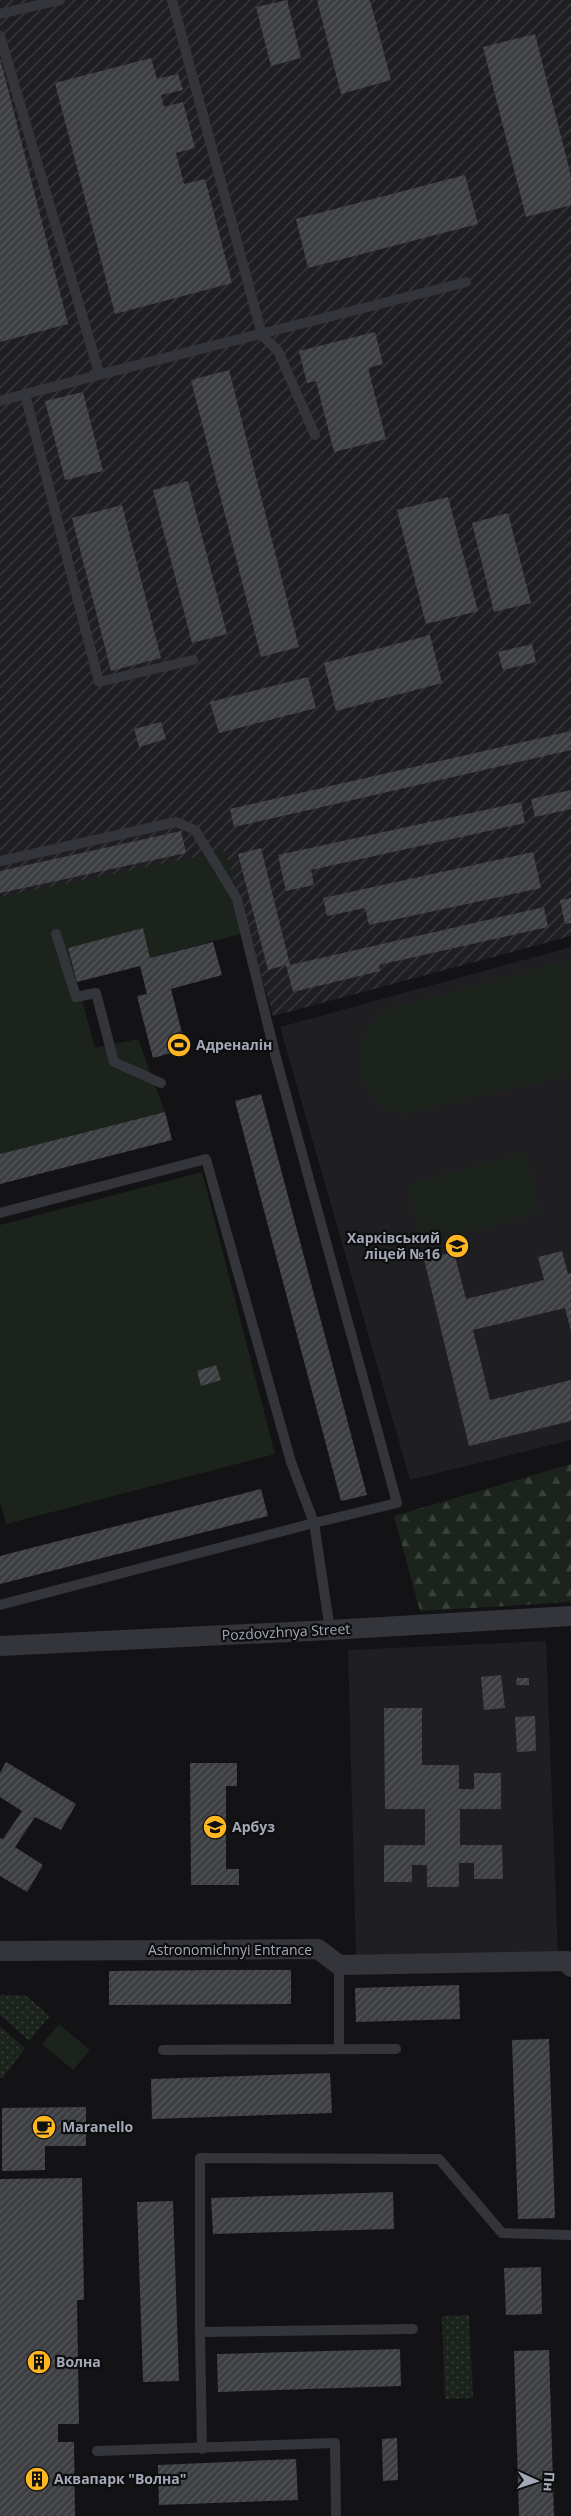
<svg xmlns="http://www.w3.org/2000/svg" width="571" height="2516" font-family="'Open Sans',sans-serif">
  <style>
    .built { fill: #1f1f22 }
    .industrial { fill: url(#industrial-furrows) }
    .green { fill: #1b231c }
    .forest { fill: url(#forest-firs) }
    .park { fill: url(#park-dots) }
    .building { fill: url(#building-hatch) }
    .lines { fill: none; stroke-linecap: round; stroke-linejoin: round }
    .lane { stroke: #34353a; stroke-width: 10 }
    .street { stroke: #34353a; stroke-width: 20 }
    .labels { text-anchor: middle; stroke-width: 4.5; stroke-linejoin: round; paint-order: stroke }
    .poi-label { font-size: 14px; font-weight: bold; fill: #a3a9b6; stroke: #0e0e10; text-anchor: start }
    .street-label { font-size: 14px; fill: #a3a9b6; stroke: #0e0e10 }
  </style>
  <defs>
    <pattern id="industrial-furrows" width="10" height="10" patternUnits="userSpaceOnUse" patternTransform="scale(1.25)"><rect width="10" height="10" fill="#1f1f22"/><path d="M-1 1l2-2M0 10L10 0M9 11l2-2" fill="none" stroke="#3c3d40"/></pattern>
    <pattern id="forest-firs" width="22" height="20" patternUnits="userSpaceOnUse" patternTransform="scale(1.25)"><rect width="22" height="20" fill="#1b231c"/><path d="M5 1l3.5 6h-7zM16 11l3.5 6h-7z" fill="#39403b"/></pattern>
    <pattern id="park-dots" width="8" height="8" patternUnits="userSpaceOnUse" patternTransform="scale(1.25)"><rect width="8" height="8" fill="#1b231c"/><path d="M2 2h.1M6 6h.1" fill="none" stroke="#39403b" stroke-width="1.8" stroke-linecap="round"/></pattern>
    <pattern id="building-hatch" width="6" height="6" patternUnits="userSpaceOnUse" patternTransform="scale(1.25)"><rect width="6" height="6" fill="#3c3e42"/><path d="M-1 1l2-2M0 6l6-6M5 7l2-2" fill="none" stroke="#55575b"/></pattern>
  </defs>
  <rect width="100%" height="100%" fill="#131315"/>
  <!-- built -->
  <path class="built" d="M571,947V1440L410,1480L280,1027Z
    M546,1641L558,1955L356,1956L348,1650Z"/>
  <!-- industrial -->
  <path class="industrial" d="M0,0H571V936L273,1016L225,852L0,898Z"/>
  <!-- green -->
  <path class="green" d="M225,851L248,932L150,958L142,929L68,948L95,1048L138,1039L165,1112L0,1154V897Z
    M571,960V1074L409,1113C403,1113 396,1113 390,1110C358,1094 349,1045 375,1019C379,1015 386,1012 391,1008Z
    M525,1152L540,1213L423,1243L408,1185Z
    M202,1172L275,1454L6,1524L0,1501V1225Z
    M59,2024L90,2050L73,2070L42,2044Z"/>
  <!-- forest -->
  <path class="forest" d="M571,1464V1602L420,1611L394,1516Z"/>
  <!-- park -->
  <path class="park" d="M0,1995H25L50,2016L29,2041L0,2015Z
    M0,2026L25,2048L3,2078H0Z
    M469,2315L473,2398L445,2399L442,2316Z"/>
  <!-- building -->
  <path class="building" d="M287,0L301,58L271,66L256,7Z
    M317,0H370L391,80L341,94Z
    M535,34L571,176V205L526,217L483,47Z
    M0,58L68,324L0,342Z
    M151,58L157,79L178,74L183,90L161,95L164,107L183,102L195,148L176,153L184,184L205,179L232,283L115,314L55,83Z
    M465,175L478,224L308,268L296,219Z
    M375,332L383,364L368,368L386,439L334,452L316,381L307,383L299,351Z
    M229,370L299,647L261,657L191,380Z
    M83,392L103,471L65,480L45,401Z
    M188,481L227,634L192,643L153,490Z
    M448,497L478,611L426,624L397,510Z
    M122,505L161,658L111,671L72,518Z
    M508,513L531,603L494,612L472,523Z
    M430,635L442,683L336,711L324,663Z
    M532,644L536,662L503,670L498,652Z
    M308,677L316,708L219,733L210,702Z
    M161,722L166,739L139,747L134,729Z
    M571,731V750L234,827L230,809Z
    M571,790V809L535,817L531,799Z
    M521,802L525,823L311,870L314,885L286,891L278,855Z
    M181,831L186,853L0,893V871Z
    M261,848L290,965L544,907L548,927L379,965L380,971L293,992L286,965L268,970L238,854Z
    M533,852L541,888L369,925L365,908L327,916L323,898Z
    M571,898V923L565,924L560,900Z
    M143,928L150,958L213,942L222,975L171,989L186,1049L153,1058L137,996L147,994L140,966L77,982L68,948Z
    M261,1094L367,1495L341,1501L235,1101Z
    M165,1112L172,1140L0,1184V1154Z
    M562,1251L568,1274L571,1273V1331L565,1308L473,1330L490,1400L571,1380V1421L469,1446L424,1259L454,1252L466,1299L544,1280L538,1257Z
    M216,1365L221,1380L201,1386L197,1371Z
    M261,1489L268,1516L0,1584V1556Z
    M501,1675L505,1708L484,1710L481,1677Z
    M517,1678H529V1685H516Z
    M384,1708H422V1765H459V1789H474V1773H501V1809H460V1845H502L503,1879H474V1863H459V1887H427V1865H412V1882H384V1845H425V1809H385Z
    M535,1716L536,1751L517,1752L515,1717Z
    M6,1762L76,1804L61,1830L35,1817L15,1847L43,1865L27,1892L0,1876V1838L3,1839L22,1811L0,1797V1773Z
    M190,1763H237V1786H226V1869H239V1885H191Z
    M221,1970H291V2004L109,2005V1971Z
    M459,1985L460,2019L356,2022L355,1988Z
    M549,2039L555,2218L518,2219L512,2040Z
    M330,2073L332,2113L152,2119L151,2079Z
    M86,2107V2146H45V2170L2,2171V2108Z
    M82,2178L84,2300H77L79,2424H58V2442H74L75,2516H0V2179Z
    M393,2192L394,2229L213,2234L211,2198Z
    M173,2201L179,2381L143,2382L137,2202Z
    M541,2267L542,2314L506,2315L504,2268Z
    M400,2349L401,2386L218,2392L217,2354Z
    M549,2350L554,2516H519L514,2351Z
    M397,2438L398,2480L383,2481L382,2439Z
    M296,2459L298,2500L159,2505L158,2465Z"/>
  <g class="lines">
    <!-- lane -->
    <path class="lane" d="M172,0L262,335L278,351L315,435
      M0,14L60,0
      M0,36L99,373
      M25,394L99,682L193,660
      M0,401C155,359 311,322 466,282
      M0,861L176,822L195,830L237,899L275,1054L397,1503L314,1523L330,1630
      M56,934L76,997L96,993L114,1062L161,1083
      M0,1213L206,1159L291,1462L314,1523L0,1605
      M339,1965V2049
      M163,2050L396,2049
      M413,2329L200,2332V2158L439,2159L502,2233L571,2235
      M200,2332L202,2449
      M97,2451L335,2443L336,2516"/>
    <!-- street -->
    <path class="street" d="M0,1646L330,1630L571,1616
      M0,1951L318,1949L339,1965L567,1961L571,1967"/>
  </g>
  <!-- icons -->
  <defs>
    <g id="stadium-disc" transform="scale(1.25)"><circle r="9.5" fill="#ffb721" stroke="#0e0e10"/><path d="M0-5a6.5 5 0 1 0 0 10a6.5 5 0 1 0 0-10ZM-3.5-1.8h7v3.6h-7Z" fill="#111"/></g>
    <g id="school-disc" transform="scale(1.25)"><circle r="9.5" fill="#ffb721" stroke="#0e0e10"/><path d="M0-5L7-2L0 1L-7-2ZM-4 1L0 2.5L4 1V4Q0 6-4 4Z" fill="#111"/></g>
    <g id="cafe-disc" transform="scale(1.25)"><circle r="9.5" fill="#ffb721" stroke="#0e0e10"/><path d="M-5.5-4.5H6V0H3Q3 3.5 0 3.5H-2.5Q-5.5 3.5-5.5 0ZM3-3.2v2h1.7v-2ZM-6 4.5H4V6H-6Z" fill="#111"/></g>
    <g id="building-disc" transform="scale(1.25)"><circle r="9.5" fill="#ffb721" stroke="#0e0e10"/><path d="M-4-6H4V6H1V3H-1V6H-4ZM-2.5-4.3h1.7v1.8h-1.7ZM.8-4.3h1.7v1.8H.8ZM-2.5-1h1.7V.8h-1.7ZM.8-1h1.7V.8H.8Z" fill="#111"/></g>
  </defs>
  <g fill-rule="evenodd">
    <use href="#stadium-disc" x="179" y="1045"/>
    <use href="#school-disc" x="457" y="1246"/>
    <use href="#school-disc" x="215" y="1827"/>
    <use href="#cafe-disc" x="44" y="2127"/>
    <use href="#building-disc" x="39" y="2362"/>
    <use href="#building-disc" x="37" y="2479"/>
  </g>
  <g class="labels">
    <!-- poi labels -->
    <g class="poi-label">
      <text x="196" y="1050">Адреналін</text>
      <text x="440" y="1243" text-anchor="end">Харківський<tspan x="440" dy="16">ліцей №16</tspan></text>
      <text x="232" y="1832">Арбуз</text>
      <text x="62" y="2132">Maranello</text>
      <text x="56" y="2367">Волна</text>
      <text x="54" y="2484">Аквапарк "Волна"</text>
    </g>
    <!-- street labels -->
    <g class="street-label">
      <text transform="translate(286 1632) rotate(-3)" y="5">Pozdovzhnya Street</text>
      <text x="230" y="1955">Astronomichnyi Entrance</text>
    </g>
  </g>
  <!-- north arrow -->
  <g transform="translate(536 2481) rotate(93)" stroke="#0e0e10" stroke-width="4" paint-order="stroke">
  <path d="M0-4L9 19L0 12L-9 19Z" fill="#a3a9b6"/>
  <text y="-8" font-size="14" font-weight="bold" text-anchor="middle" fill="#a3a9b6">Пн</text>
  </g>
</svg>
